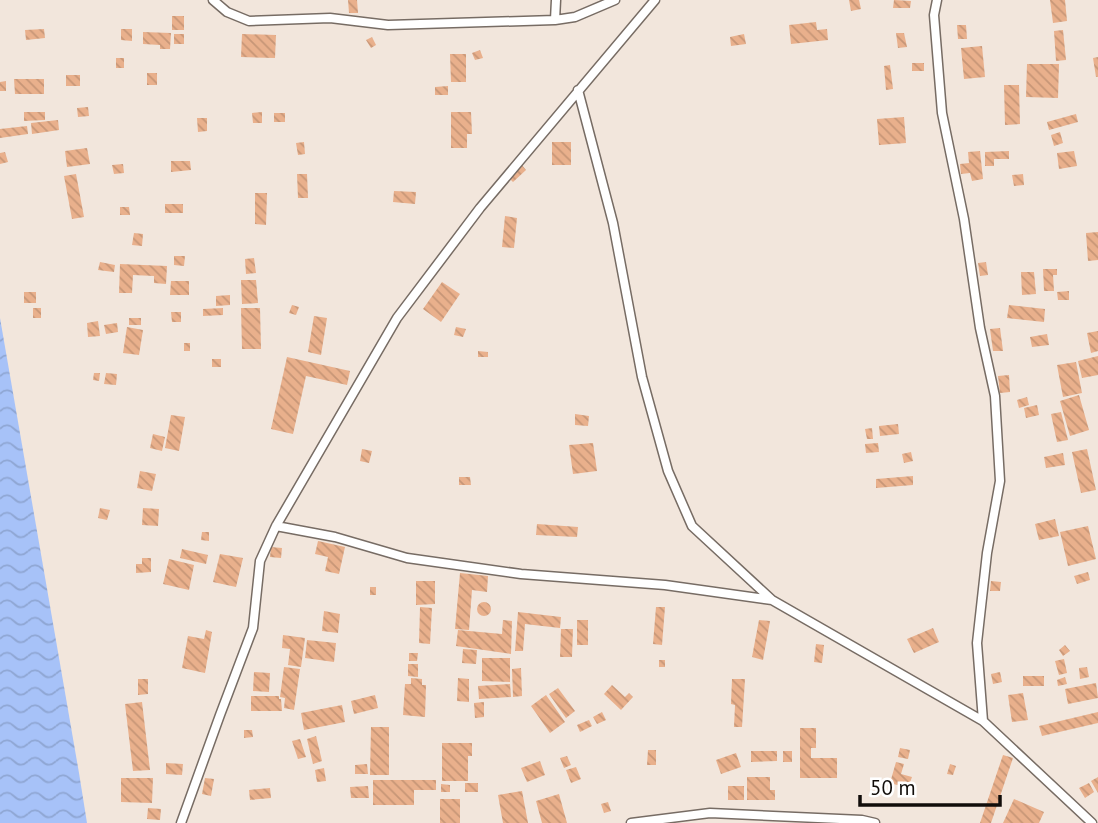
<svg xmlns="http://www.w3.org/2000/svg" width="1098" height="823" font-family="'PT Sans',sans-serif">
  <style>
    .water { fill: url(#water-waves) }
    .building { fill: url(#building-back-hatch) }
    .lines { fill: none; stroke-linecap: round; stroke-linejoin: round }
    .service-casing { stroke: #776c64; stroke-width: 11 }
    .service { stroke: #fff; stroke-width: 8 }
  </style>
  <defs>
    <pattern id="water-waves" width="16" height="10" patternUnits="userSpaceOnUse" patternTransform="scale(1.75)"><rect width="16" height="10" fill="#a7c2f8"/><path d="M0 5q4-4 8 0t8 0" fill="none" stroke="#8fa6d3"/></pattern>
    <pattern id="building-back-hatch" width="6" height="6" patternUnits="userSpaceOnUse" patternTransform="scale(1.75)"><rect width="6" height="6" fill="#e9b08c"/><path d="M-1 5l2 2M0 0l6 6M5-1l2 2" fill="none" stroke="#c79677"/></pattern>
  </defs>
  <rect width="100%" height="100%" fill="#f2e6dc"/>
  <!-- water -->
  <path class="water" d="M0,318L79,773L87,823H0Z"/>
  <!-- building -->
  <path class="building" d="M348,0H357L358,13H349Z
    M849,0H859L861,9L851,11Z
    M894,0L911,1L910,8H893Z
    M1050,0H1065L1067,21L1053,23Z
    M172,16H184V30H172Z
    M816,22L817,30L827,29L828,40L791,44L789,25Z
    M957,25H966L967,39H958Z
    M44,29L45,38L26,40L25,30Z
    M121,29H132V41L121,40Z
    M1063,30L1066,60L1056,61L1054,31Z
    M143,32L171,33L170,49H160V45L143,44Z
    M896,33H904L907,47L898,48Z
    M174,34H184V44H174Z
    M242,34L276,35L275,58L241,57Z
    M744,34L746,44L731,46L730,37Z
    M372,37L376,45L371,48L366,40Z
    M982,46L985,77L964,79L961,48Z
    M480,50L483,58L475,60L472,53Z
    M450,54H466V82H451Z
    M1098,57V77H1096L1093,58Z
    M116,58H124V68H116Z
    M912,63H924V71H912Z
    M1027,64H1059L1058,98L1026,97Z
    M890,65L893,89L886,90L884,66Z
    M147,73H157V85H147Z
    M66,75H80V86H66Z
    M14,79H44V94H15Z
    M6,81V91H0V82Z
    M1004,85H1019L1020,124L1005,125Z
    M448,86V95H435V87Z
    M88,107L89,116L78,117L77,108Z
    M24,112H45V120L24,121Z
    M262,112V123H253L252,113Z
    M451,112H471L472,134H467V148H451Z
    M274,113H285V122H274Z
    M1076,114L1078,122L1049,130L1047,122Z
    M904,117L906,143L879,145L877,119Z
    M197,118H207V131L198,132Z
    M58,120L59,130L32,134L31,123Z
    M27,126L28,134L0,138V129Z
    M1060,132L1063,143L1054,146L1051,135Z
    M304,142L305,154L298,155L296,143Z
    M552,142H571V165H552Z
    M87,148L90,164L67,167L65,151Z
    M980,151L983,179L972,181L970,173L961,174L960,164L969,163L968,152Z
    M1009,151V159H994V166H985V152Z
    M1074,151L1077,166L1059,169L1057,153Z
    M5,152L8,162L0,164V153Z
    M171,161H190L191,170L171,172Z
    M123,164L124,173L114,174L112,165Z
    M521,164L526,170L513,182L507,176Z
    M76,174L84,217L72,219L64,176Z
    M297,174H307L308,198H298Z
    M1023,174L1024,185L1014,186L1012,175Z
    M394,191L416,192L415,204L393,202Z
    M255,193H267L266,225L255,224Z
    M165,204H183V213H165Z
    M120,207H129L130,215H120Z
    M505,216L517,218L514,248L502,247Z
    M1098,232V260L1088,261L1086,233Z
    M134,233L143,234L142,246L132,245Z
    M174,256H185L184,266L174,265Z
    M254,258L256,273L246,274L245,259Z
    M100,262L115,265L114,272L98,270Z
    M986,262L988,275L980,276L978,263Z
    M120,264L167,266L166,284L154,283V276L133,275L132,293H119Z
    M1043,269H1057V275H1053L1054,291H1044Z
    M1021,272H1034L1036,294L1022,295Z
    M241,280H256L258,303L242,304Z
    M171,281H189V295H170Z
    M442,282L460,294L441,322L423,309Z
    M1069,291V300H1058L1057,292Z
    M24,292H36V303H24Z
    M230,295V305L216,306V296Z
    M292,305L299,307L296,315L289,313Z
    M1009,305L1045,309L1044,322L1007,318Z
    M33,308H41V318H33Z
    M223,308V315L203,316V309Z
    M241,308H260L261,349H242Z
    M171,312H181V322H172Z
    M314,316L327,318L321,355L308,352Z
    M129,318H141V325H129Z
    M98,321L100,336L88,337L87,323Z
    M117,323L118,332L106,334L104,325Z
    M127,327L143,330L139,355L123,353Z
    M456,327L466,329L463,337L454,335Z
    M1000,328L1003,351H993L990,329Z
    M1098,331V351L1091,353L1087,333Z
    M1047,334L1049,345L1032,347L1030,337Z
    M184,343H190V351H184Z
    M478,351L488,352V357H478Z
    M1098,356V375L1082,378L1078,361Z
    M287,357L350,371L347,385L306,376L293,434L271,429Z
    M212,359H221V367H212Z
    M1076,362L1082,393L1063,397L1057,365Z
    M94,373H100L99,381L93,380Z
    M106,373L117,374L116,385L104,384Z
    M1009,375L1010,392L1000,393L998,376Z
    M1079,395L1089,430L1070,436L1060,401Z
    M1027,397L1029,405L1019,408L1017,400Z
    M1037,405L1039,415L1026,418L1024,408Z
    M1061,412L1068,440L1057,442L1051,414Z
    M575,414L589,416L588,426L575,425Z
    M171,415L185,417L179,451L165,448Z
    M898,424L899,434L880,436L879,426Z
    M872,428L873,439H867L865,429Z
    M153,434L165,437L162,451L150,448Z
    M593,443L597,471L573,474L569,445Z
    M878,443L879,452L866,453L865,444Z
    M362,449L372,451L369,463L360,461Z
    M1087,449L1096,490L1081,493L1072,452Z
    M911,452L913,461L904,463L902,454Z
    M1063,453L1065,465L1046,468L1044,457Z
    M140,471L156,474L152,491L137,488Z
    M913,476V485L876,488V479Z
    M459,477H470L471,485H459Z
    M100,508L110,510L107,520L98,518Z
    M143,508L159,509L158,526L142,525Z
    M1055,519L1059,536L1039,540L1035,524Z
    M537,524L578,527L577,537L536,535Z
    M1088,526L1096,559L1068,566L1060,532Z
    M202,532H209V541L201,540Z
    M318,541L345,547L339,574L325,571L328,557L315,554Z
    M271,547L282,548L281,558L270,557Z
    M182,549L208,555L206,564L180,558Z
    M220,554L243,558L236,587L213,582Z
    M142,558H151V572L136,573V564H142Z
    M169,559L194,565L189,590L163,584Z
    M1088,572L1090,580L1077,584L1074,576Z
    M460,573L488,576L487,592L472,590L469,630L455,629Z
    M416,581H435V604L416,605Z
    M991,581L1001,582L1000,591H990Z
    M370,587H376V595H370Z
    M477 609a7 7 0 1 1 14 0a7 7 0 1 1-14 0Z
    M420,607L432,608L430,644L419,643Z
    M656,607H665L662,645L653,644Z
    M324,611L340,614L338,633L322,631Z
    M518,612L561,617L560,628L525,624L523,651H515Z
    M503,620L512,621L511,654L456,646L458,630L502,634Z
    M577,620H588V645H577Z
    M759,620L770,621L763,660L752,657Z
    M933,628L939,642L914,653L907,639Z
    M561,629H573L572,657H560Z
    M206,630L212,632L205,673L182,668L188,636L204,639Z
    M283,635L305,638L301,667L288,665L290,649L282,648Z
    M307,640L336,643L334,662L305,658Z
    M816,644L824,645L822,663L814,662Z
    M1065,645L1070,651L1063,656L1059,650Z
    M463,649L477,650L476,664L462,663Z
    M409,653H418L417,661H409Z
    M482,658H510V682L482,681Z
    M1064,659L1067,673L1059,675L1055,661Z
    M659,660H665V667H659Z
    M408,664H418V677L408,676Z
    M284,667L300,669L294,710L284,708L285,698L280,697Z
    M1087,667L1089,677L1080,679L1079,668Z
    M521,668L522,696L513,697L512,669Z
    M254,672L270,673L269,692L253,691Z
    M1000,672L1002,682L993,684L991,674Z
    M1023,676H1044V686H1023Z
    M1065,677L1067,684L1058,686L1057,680Z
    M411,678L422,679V685H426L425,717L403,715L405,684H411Z
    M458,678L469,679V702L457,701Z
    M138,679H148V694L138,695Z
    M732,679H745L742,727H734L735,705L731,704Z
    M1096,683L1098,698L1068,704L1065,689Z
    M510,684L511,697L479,699L478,686Z
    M612,685L625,697L629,693L633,697L621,710L604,694Z
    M558,688L575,711L566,718L549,694Z
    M1023,693L1028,720L1012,722L1008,695Z
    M375,695L378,708L354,714L351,701Z
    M546,695L565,722L550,733L531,706Z
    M251,696H279V699H281L282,711H251Z
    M142,702L150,770L133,771L125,704Z
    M484,702V717L475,718L474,703Z
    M342,705L345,722L304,730L301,713Z
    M602,712L606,720L597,724L593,717Z
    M1098,712V723L1042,736L1039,726Z
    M589,720L592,726L580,732L577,725Z
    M371,727H389V775H370Z
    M800,728H816V748H811V758H837V778H800Z
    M244,730H252L253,737L244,738Z
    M316,736L322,761L313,764L307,739Z
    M300,739L306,757L298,759L292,741Z
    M442,743H472V756H468V781H442Z
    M900,748L910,750L908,759L898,757Z
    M648,750H656V765H647Z
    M751,751H777V761L751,762Z
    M783,751H792V762H783Z
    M736,753L741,767L721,774L716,760Z
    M1003,755L1013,758L991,823H980Z
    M567,756L571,765L564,768L560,758Z
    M540,761L545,775L527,782L521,768Z
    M896,762L904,764L901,774L912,777L908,788L890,783Z
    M166,763L183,764L182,775L166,774Z
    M367,764L368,774H355V765Z
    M950,764L956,766L953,775L947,774Z
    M576,767L581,779L571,783L566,770Z
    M324,768L326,781L317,782L315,770Z
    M747,777H770V790H775V800H747Z
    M1098,777V793L1091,781Z
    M121,778H153L152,803L121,802Z
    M205,778L214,779L211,796L202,794Z
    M373,780H436V790H414V805H373Z
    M465,783H478V792H465Z
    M1089,783L1094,792L1085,798L1079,788Z
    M441,784L450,785V792H441Z
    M368,786L369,798H351L350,787Z
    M728,786H744V800H728Z
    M270,788L271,798L250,800L249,790Z
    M522,791L528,823H503L498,795Z
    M559,794L567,823H542L536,801Z
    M440,799H460V823H440Z
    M1014,799L1044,812L1039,823H1003Z
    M608,802L611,811L604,813L601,804Z
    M148,808L161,809L160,820L147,819Z"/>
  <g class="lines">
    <!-- service casing -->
    <g class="service-casing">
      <path id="service" d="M213,0L227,12L249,21L330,18L388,25L555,20L575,17L615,0
        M937,0L934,15L942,113L964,219L980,328L995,396L1000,481L987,553L977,643L983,721
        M555,20L556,0
        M578,90L613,223L642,377L668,471L692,526L772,600L983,721L1092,823
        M276,526L335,537L407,558L521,574L665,585L772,600
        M181,823L220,715L253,628L260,561L276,526L397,318L480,208L655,0
        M631,823L710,813L862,820L875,823"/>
    </g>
    <!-- service -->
    <use href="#service" class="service"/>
  </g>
  <!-- scale -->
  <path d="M860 795v10h140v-10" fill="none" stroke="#110d0a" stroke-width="3.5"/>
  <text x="870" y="795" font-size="21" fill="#110d0a" stroke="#ffffff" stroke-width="5" paint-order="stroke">50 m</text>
</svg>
